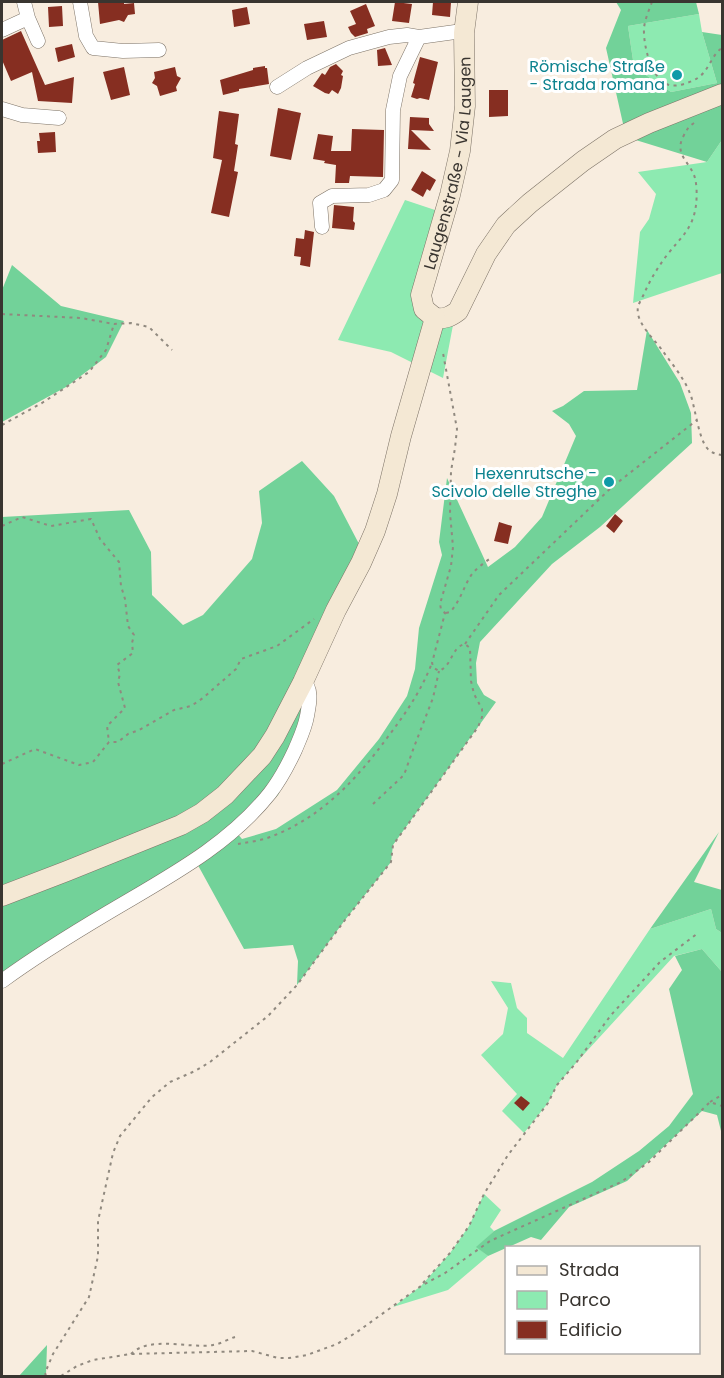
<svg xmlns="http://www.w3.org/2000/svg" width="724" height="1378" font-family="Poppins,sans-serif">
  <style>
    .green { fill: #8deab1 }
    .forest { fill: #72d299 }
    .building { fill: #862e21 }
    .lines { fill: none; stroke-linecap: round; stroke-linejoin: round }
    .street-casing { stroke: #7d7367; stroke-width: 15 }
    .secondary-casing { stroke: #7d7367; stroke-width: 21 }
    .path { stroke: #90897f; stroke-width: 2; stroke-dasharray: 3 4.5; stroke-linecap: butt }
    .street { stroke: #fff; stroke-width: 14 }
    .secondary { stroke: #f4e8d4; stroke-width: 20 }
    .culture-dot { fill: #0f9aa8; stroke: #fff; stroke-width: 2 }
    .labels { text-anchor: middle; stroke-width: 6; stroke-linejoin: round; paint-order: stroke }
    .culture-label { font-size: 16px; fill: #0d838f; stroke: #fff; text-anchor: end }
    .street-label { font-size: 16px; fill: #393530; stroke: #fff }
  </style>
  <rect width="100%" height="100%" fill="#f8eddf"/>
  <!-- green -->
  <path class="green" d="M699,14L702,32L717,83L671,92L634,67L628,26Z
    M722,140V273L633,303L640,232L649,219L656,194L638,172L707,162Z
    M405,200L447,214L425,298L453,325L443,378L391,352L338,340Z
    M711,909L716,929L722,933V972L702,949L674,956L576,1063L557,1085L548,1103L524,1133L502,1111L517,1094L481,1055L503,1034L508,1008L491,981L511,983L517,1008L527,1018V1033L563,1058L650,929Z
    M484,1194L501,1210L490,1227L494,1231L477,1247L488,1256L448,1290L393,1307L421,1286L450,1253L469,1226Z"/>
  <!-- forest -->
  <path class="forest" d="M616,2H696L699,14L628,26L634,67L671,92L717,83L702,32L722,35V140L707,162L626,137L606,48L621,10Z
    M12,265L61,306L124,321L106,357L66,387L2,422V290Z
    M647,330L680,383L691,413L692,443L600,527L552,564L480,642L476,663L477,683L484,695L496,702L393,845L391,862L345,920L297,985L298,961L293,945L244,949L194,858L2,981V517L129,510L151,552L152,595L183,625L203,615L252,559L262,523L259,491L302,461L334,496L358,542L369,556L313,675L308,733L278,795L237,833L242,839L276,829L337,790L379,739L407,696L415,669L419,628L442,555L439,542L447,478L488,567L515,547L542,517L576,436L569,424L552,411L563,406L584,391L637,390Z
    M719,832L694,882L722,890V933L716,929L711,909L650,929Z
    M702,949L722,972V1135L717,1115L702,1111L627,1181L569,1207L541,1240L531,1237L488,1256L476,1247L494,1231L592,1182L639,1151L669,1126L693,1094L669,989L682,970L675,956Z
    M47,1345L46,1376H19Z"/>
  <!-- building -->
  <path class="building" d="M98,2H124V4L134,3L135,14L128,15L124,22L119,20L100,24Z
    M395,2L412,4L409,23L392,21Z
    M433,2H451L450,17L432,15Z
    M366,4L375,26L367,29L368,33L355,37L351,33L348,27L356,24L350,11Z
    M62,6L63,26L49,27L48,7Z
    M247,7L250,24L234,27L232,10Z
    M324,21L327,37L307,40L304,24Z
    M21,31L45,85L74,77L72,103L38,101L32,72L11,81L2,60V40Z
    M72,44L75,57L58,62L55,48Z
    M385,48L392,65L378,66L377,50Z
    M420,57L438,62L429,100L420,98L417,99L411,97L415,84L413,83Z
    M336,64L343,71L341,75L343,76L341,88L338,94L332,90L329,94L325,93L313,86L322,73L325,75L330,67Z
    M265,66V68H267L269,84L239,89V91L223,95L220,80L253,70V68Z
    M124,67L130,95L111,100L103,72Z
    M175,67L177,76L181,78L176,87L177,91L160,96L157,86L152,83L155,78L154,72Z
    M489,90H508V116L489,117Z
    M278,108L301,113L291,160L270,156Z
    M219,111L239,114L235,144L238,145L234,171L238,172L229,217L211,213L222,160L213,158Z
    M410,117L429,118V124L434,131L411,130L431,150L408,149Z
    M352,129L384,130L383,177L350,176L349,183H335L336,165L324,163L325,161L313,159L318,134L333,136L331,151H351Z
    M55,132L56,152L38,153L37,141H40L39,133Z
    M422,171L436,180L430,191L427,189L423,197L411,190Z
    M334,205L354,207L353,221L355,223L354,230L332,228Z
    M305,230L314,232L310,267L300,265L301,257L294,256L296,238L304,239Z
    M615,514L623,521L614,533L606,526Z
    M499,522L512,526L508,544L494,541Z
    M521,1096L530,1103L523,1111L514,1103Z"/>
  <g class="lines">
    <!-- street casing -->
    <g class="street-casing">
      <path id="street" d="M80,2L86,36L93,48L123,51L159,50
        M28,18L38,41
        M2,30L28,18L24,2
        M277,87L307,68L349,48L389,37L407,35L419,37L455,32L464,33
        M2,109L22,115L59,118
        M322,227L320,203L332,196L369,195L384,190L392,180L393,110L400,76L419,37
        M2,981C36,956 72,934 109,912C166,878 228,846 270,793C280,780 288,765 295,750C300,738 305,728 307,716C309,705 313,688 303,682"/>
    </g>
    <!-- secondary casing -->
    <g class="secondary-casing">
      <g id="secondary">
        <path d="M435,318C445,319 450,317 458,311L486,254L506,225L530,203L583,161L615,139L649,123L722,94"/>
        <path id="s1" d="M435,318L424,309L421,295L450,195L460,151L465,106L464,33L468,2"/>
        <path d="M2,896L67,871L181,825L202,813L225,795L262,756L275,736L303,682L336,610L361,563L375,531L387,494L401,436L435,318"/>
      </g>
    </g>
    <!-- path -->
    <path class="path" d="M652,2C649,10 645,19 644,28C643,44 651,80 669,85C677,87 689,83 696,79C709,72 711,55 722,48
      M694,123C688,127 686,131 683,137C674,155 691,163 695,178C697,186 697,197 696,205C693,229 681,237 667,255C658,267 650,280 644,294C642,298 639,303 638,307C635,322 654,339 662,350C672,364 685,379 691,396C695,408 699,439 707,448C711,453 716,454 722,455
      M2,314L81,318L114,324L131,323L149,327L172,350
      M2,425L42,403L89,372L106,350L114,324
      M2,526L22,517L51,526L91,519L100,539L119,562L121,586L125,599L128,626L134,635L132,643L133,653L117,665L120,674L118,682L125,708L107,726L109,742
      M446,613L450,612C459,603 463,589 470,577C475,569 484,563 492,557
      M465,644L499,595L612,487L697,420
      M2,764L35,749L79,765L93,762L109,742H118L128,734L139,730L174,710L191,706L203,698L236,669L241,659L277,646L314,619
      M373,804L404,775L414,747L433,698L439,671
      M238,844C248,842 260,841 270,837C321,818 356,780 387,738C406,713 421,691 432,663
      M710,1102L722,1095
      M423,1283L450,1253L469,1226L484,1194L508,1155L548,1103L557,1085L576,1063L611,1015L660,962L698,933
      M131,1354C150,1335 189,1349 213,1345C221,1344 228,1339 235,1337
      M46,1376L45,1373L53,1354L89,1297L98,1256V1221L113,1153L120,1136L152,1097L170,1082L195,1071L210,1062L268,1016L297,985L345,920L391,862L393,845L478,727L482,717V709L474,694L471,681L470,648L465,644C451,647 453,665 439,671L434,668L432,663L445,613L441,609L440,604L451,566L453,547L450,513L451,471L455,448L457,429L443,353
      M61,1376L77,1366L93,1360L131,1354L252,1351L278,1358H289L307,1355L337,1344L357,1332L421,1286L445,1273L490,1241L621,1182L649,1162L710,1102L722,1106"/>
    <!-- street -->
    <use href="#street" class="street"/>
    <!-- secondary -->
    <use href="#secondary" class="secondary"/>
  </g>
  <!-- markers -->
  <g class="culture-dot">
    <circle cx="677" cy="75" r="6"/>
    <circle cx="609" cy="482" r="6"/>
  </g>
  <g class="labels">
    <!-- culture labels -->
    <g class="culture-label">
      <text x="665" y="72">Römische Straße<tspan x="665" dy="18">- Strada romana</tspan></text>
      <text x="597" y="479">Hexenrutsche -<tspan x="597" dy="18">Scivolo delle Streghe</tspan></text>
    </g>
    <!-- street labels -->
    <g class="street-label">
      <text dy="6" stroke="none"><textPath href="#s1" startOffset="164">Laugenstraße - Via Laugen</textPath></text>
    </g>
  </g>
  <!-- border -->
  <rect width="724" height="1378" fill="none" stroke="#393530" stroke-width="6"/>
  <!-- legend -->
  <rect x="505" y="1246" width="195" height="108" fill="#ffffff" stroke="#b0aeac" stroke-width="1.5"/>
  <rect x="517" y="1266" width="30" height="9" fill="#f4e8d4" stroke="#b0aeac" stroke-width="1.5"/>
  <text x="559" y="1276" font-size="18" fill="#393530">Strada</text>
  <rect x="517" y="1291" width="30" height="18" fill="#8deab1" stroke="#b0aeac" stroke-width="1.5"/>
  <text x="559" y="1306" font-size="18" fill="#393530">Parco</text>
  <rect x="517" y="1321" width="30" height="18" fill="#862e21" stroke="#b0aeac" stroke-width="1.5"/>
  <text x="559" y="1336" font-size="18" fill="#393530">Edificio</text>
</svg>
